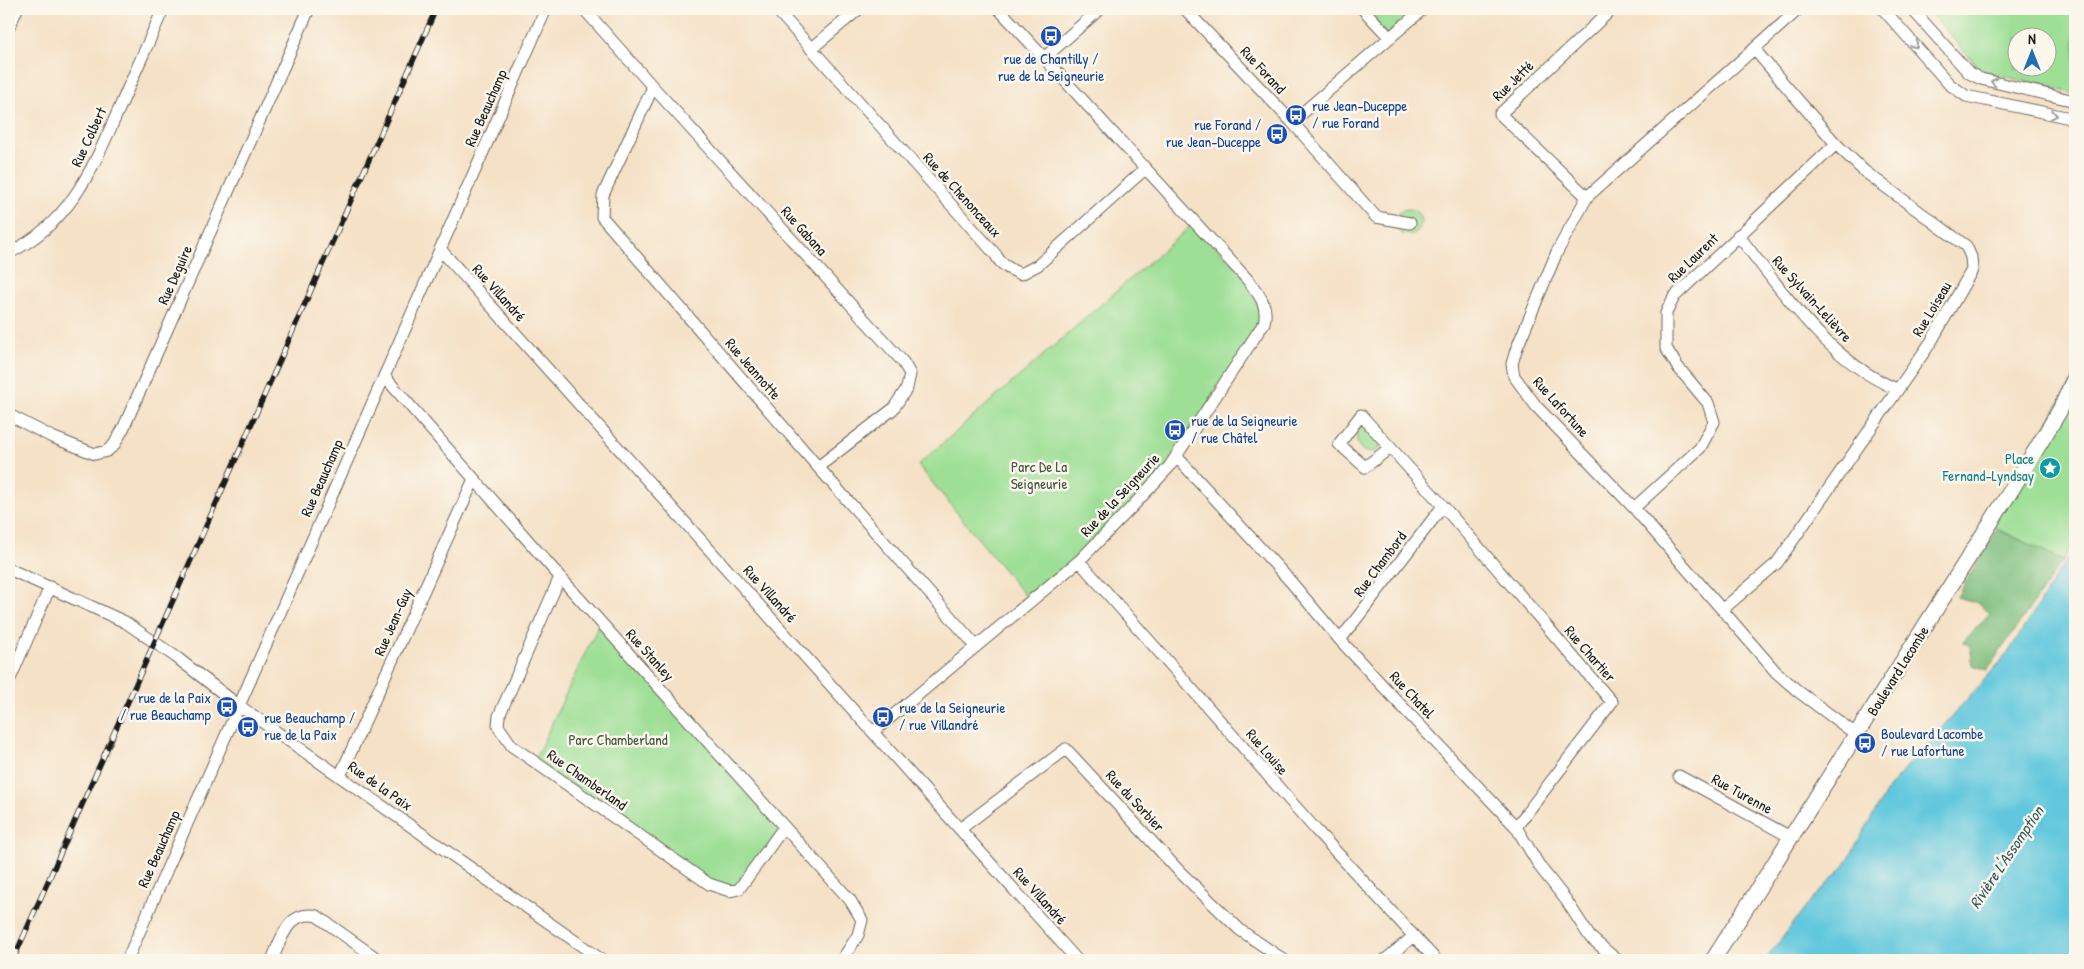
<svg xmlns="http://www.w3.org/2000/svg" width="2084" height="969" font-family="'Patrick Hand',sans-serif">
  <style>
    .green { fill: #9ddf95; stroke: #5c7e58; fill-rule: evenodd }
    .forest { fill: #7ebe7e; stroke: #4d6d4d }
    .water { fill: #60c7dd; stroke: #3e727c }
    .lines { fill: none; stroke-linecap: round; stroke-linejoin: round }
    .minor-casing { stroke: #686158; stroke-width: 13 }
    .major-casing { stroke: #686158; stroke-width: 17 }
    .minor { stroke: #fff; stroke-width: 11 }
    .major { stroke: #fff; stroke-width: 15 }
    .rail-casing { stroke: #1c1c1c; stroke-width: 5.5 }
    .rail { stroke: #fbf7ec; stroke-width: 4; stroke-dasharray: 11; stroke-linecap: butt }
    .oneway { stroke: #999 }
    .labels { text-anchor: middle; stroke-width: 5; stroke-linejoin: round; paint-order: stroke }
    .transit-label { font-size: 15px; fill: #164399; stroke: #fbf7ec; text-anchor: start }
    .street-label { font-size: 15px; fill: #1c1c1c; stroke: #fbf7ec }
    .culture-label { font-size: 15px; fill: #0d838f; stroke: #fbf7ec; text-anchor: end }
    .park-label { font-size: 15px; fill: #435640; stroke: #fbf7ec }
    .water-label { font-size: 16px; font-style: italic; fill: #345860; stroke: #fbf7ec }
  </style>
  <rect width="100%" height="100%" fill="#fbf7ec"/>
  <filter id="ink" filterUnits="userSpaceOnUse"><feTurbulence type="fractalNoise" baseFrequency=".02" numOctaves="2"/><feDisplacementMap in="SourceGraphic" scale="10" xChannelSelector="R" yChannelSelector="G"/><feConvolveMatrix kernelMatrix="1 2 1 2 8 2 1 2 1" color-interpolation-filters="sRGB"/></filter>
  <filter id="wash" filterUnits="userSpaceOnUse"><feTurbulence type="fractalNoise" baseFrequency=".0096" numOctaves="4" result="noise"/><feDisplacementMap in="SourceGraphic" scale="20" xChannelSelector="R" yChannelSelector="G"/><feGaussianBlur stdDeviation="1.12" result="paint"/><feColorMatrix in="noise" values="0 0 0 0 0 0 0 0 0 0 0 0 0 0 0 0 0 1.4 0 .05"/><feComposite in="paint" operator="in"/></filter>
  <g filter="url(#wash)">
    <rect width="100%" height="100%" fill="#f5e1c6"/>
    <!-- green -->
    <path class="green" d="M1363,9H1423L1390,38Z
      M1927,9H2075V94L1981,70ZM2016,38H2046V68H2016Z
      M1395 222a13 13 0 1 1 26 0a13 13 0 1 1-26 0Z
      M1194,223L1248,280L1266,316L1167,470L1030,602L918,465Z
      M2075,376V540L2063,560L1989,525Z
      M1363,426H1375L1383,437L1381,447C1365,459 1354,448 1357,430Z
      M600,622L784,827L740,888L709,883L534,761Z"/>
    <!-- forest -->
    <path class="forest" d="M1997,529L2063,560L1987,670L1973,665L1970,646L1963,642L1990,614L1978,603L1957,597Z"/>
    <!-- water -->
    <path class="water" d="M2075,546V953L2070,960H1765L1810,902L1845,865L1889,787L2008,653Z"/>
  </g>
  <g filter="url(#ink)">
    <g class="lines">
      <!-- minor casing -->
      <g class="minor-casing">
        <path id="minor" d="M584,9L653,87L903,362L910,374L907,388L893,409L818,467
          M776,9L996,255C1000,265 1011,270 1021,274L1038,265L1145,169
          M1185,9L1292,122L1376,217L1410,223
          M1363,9L1390,38
          M1799,9L1587,197L1557,252L1516,350L1512,364L1514,376L1536,406L1634,508L1776,672L1799,692L1857,735
          M1883,9L1949,84L1966,96L2075,119
          M1912,9L1969,73L1981,79L2075,101
          M9,27L17,9
          M811,49L859,9
          M1044,58L1100,9
          M653,87L603,195L602,217L818,467L976,646
          M1292,122L1423,9
          M1587,197L1500,114L1612,9
          M1738,235C1783,292 1828,361 1897,389
          M440,249L1077,960
          M9,253C72,222 93,167 120,107C134,74 149,42 163,9
          M384,376L560,577L850,900L862,920L858,935L842,960
          M9,415L52,437L95,454L107,451L114,445L123,429L150,368L309,9
          M1390,448L1365,467L1339,444L1361,415L1443,506L1612,702L1516,827
          M1176,456L1291,582L1340,640L1395,699L1516,827L1540,867L1566,900L1590,937L1617,960
          M1634,508L1700,448L1714,422L1708,403L1677,366L1666,348V313L1674,297L1836,144
          M1079,561L1316,830L1436,960
          M9,569L125,622L176,657L238,705L602,960
          M560,577L499,716L498,726L512,746L709,884L730,891L739,889L784,827
          M1723,609L1777,563L1931,342L1972,270L1971,257L1966,246L1864,171L1836,144L1754,49
          M1340,640L1443,506
          M9,681L50,587
          M873,732L1079,561L1131,508L1169,467L1264,323C1269,305 1258,293 1247,279L999,9
          M340,776L474,479
          M1679,776L1792,838
          M960,829L1066,749L1179,871L1240,930L1284,960
          M127,960L546,9
          M272,960C281,940 288,909 317,916L379,960
          M1385,960L1414,936"/>
      </g>
      <!-- major casing -->
      <g class="major-casing">
        <path id="major" d="M1713,960L2012,489L2060,410L2075,377"/>
      </g>
      <!-- minor -->
      <use href="#minor" class="minor"/>
      <!-- major -->
      <use href="#major" class="major"/>
      <!-- rail casing -->
      <g class="rail-casing">
        <path id="rail" d="M13,960L436,9"/>
      </g>
      <!-- rail -->
      <use href="#rail" class="rail"/>
    </g>
    <!-- one-way arrows -->
    <defs><path id="oneway-chevron" d="M-2-3.5L2.5 0L-2 3.5" fill="none" stroke-width="1.6" stroke-linecap="round" stroke-linejoin="round" transform="scale(1.25)"/></defs>
    <g class="oneway">
      <use href="#oneway-chevron" transform="translate(1915 45) rotate(49)"/>
      <use href="#oneway-chevron" transform="translate(1994 82) rotate(-168)"/>
      <use href="#oneway-chevron" transform="translate(2054 115) rotate(11)"/>
    </g>
  </g>
  <!-- icons -->
  <defs>
    <g id="bus-disc" transform="scale(1.125)"><circle r="9.5" fill="#1a4fb4" stroke="#fbf7ec"/><path d="M-5-6H5V4H4V6H2V4H-2V6H-4V4H-5ZM-3.5-4V0h7V-4ZM-3.5 1.2v1.5H-2V1.2ZM2 1.2v1.5H3.5V1.2Z" fill="#fff"/></g>
    <g id="sight-disc" transform="scale(1.125)"><circle r="9.5" fill="#0f9aa8" stroke="#fbf7ec"/><path d="M0-6L1.8-2.2L6-1.7L2.9 1.2L3.7 5.4L0 3.3L-3.7 5.4L-2.9 1.2L-6-1.7L-1.8-2.2Z" fill="#fff"/></g>
  </defs>
  <g fill-rule="evenodd">
    <use href="#bus-disc" x="1051" y="36"/>
    <use href="#bus-disc" x="1296" y="115"/>
    <use href="#bus-disc" x="1277" y="134"/>
    <use href="#bus-disc" x="1175" y="430"/>
    <use href="#sight-disc" x="2050" y="468"/>
    <use href="#bus-disc" x="227" y="707"/>
    <use href="#bus-disc" x="883" y="717"/>
    <use href="#bus-disc" x="248" y="727"/>
    <use href="#bus-disc" x="1865" y="743"/>
  </g>
  <g class="labels">
    <!-- transit labels -->
    <g class="transit-label">
      <text x="1051" y="64" text-anchor="middle">rue de Chantilly /<tspan x="1051" dy="17">rue de la Seigneurie</tspan></text>
      <text x="1312" y="111">rue Jean-Duceppe<tspan x="1312" dy="17">/ rue Forand</tspan></text>
      <text x="1261" y="130" text-anchor="end">rue Forand /<tspan x="1261" dy="17">rue Jean-Duceppe</tspan></text>
      <text x="1191" y="426">rue de la Seigneurie<tspan x="1191" dy="17">/ rue Châtel</tspan></text>
      <text x="211" y="703" text-anchor="end">rue de la Paix<tspan x="211" dy="17">/ rue Beauchamp</tspan></text>
      <text x="899" y="713">rue de la Seigneurie<tspan x="899" dy="17">/ rue Villandré</tspan></text>
      <text x="264" y="723">rue Beauchamp /<tspan x="264" dy="17">rue de la Paix</tspan></text>
      <text x="1881" y="739">Boulevard Lacombe<tspan x="1881" dy="17">/ rue Lafortune</tspan></text>
    </g>
    <!-- street labels -->
    <g class="street-label">
      <text transform="translate(1263 70) rotate(47)" y="5">Rue Forand</text>
      <text transform="translate(1513 81) rotate(-44)" y="5">Rue Jetté</text>
      <text transform="translate(486 108) rotate(-66)" y="5">Rue Beauchamp</text>
      <text transform="translate(89 137) rotate(-65)" y="5">Rue Colbert</text>
      <text transform="translate(962 195) rotate(48)" y="5">Rue de Chenonceaux</text>
      <text transform="translate(804 231) rotate(48)" y="5">Rue Gabana</text>
      <text transform="translate(1693 258) rotate(-44)" y="5">Rue Laurent</text>
      <text transform="translate(175 275) rotate(-66)" y="5">Rue Deguire</text>
      <text transform="translate(499 293) rotate(48)" y="5">Rue Villandré</text>
      <text transform="translate(1812 299) rotate(48)" y="5">Rue Sylvain-Lelièvre</text>
      <text transform="translate(1932 309) rotate(-59)" y="5">Rue Loiseau</text>
      <text transform="translate(753 369) rotate(49)" y="5">Rue Jeannotte</text>
      <text transform="translate(1561 407) rotate(48)" y="5">Rue Lafortune</text>
      <text transform="translate(322 478) rotate(-66)" y="5">Rue Beauchamp</text>
      <text transform="translate(1120 495) rotate(-47)" y="5">Rue de la Seigneurie</text>
      <text transform="translate(1380 564) rotate(-53)" y="5">Rue Chambord</text>
      <text transform="translate(770 594) rotate(48)" y="5">Rue Villandré</text>
      <text transform="translate(393 622) rotate(-66)" y="5">Rue Jean-Guy</text>
      <text transform="translate(1590 654) rotate(49)" y="5">Rue Chartier</text>
      <text transform="translate(650 655) rotate(48)" y="5">Rue Stanley</text>
      <text transform="translate(1898 671) rotate(-58)" y="5">Boulevard Lacombe</text>
      <text transform="translate(1412 695) rotate(47)" y="5">Rue Chatel</text>
      <text transform="translate(1267 752) rotate(49)" y="5">Rue Louise</text>
      <text transform="translate(587 780) rotate(35)" y="5">Rue Chamberland</text>
      <text transform="translate(380 786) rotate(35)" y="5">Rue de la Paix</text>
      <text transform="translate(1742 794) rotate(29)" y="5">Rue Turenne</text>
      <text transform="translate(1135 801) rotate(47)" y="5">Rue du Sorbier</text>
      <text transform="translate(159 849) rotate(-66)" y="5">Rue Beauchamp</text>
      <text transform="translate(1040 896) rotate(48)" y="5">Rue Villandré</text>
    </g>
    <!-- culture labels -->
    <g class="culture-label">
      <text x="2034" y="464">Place<tspan x="2034" dy="17">Fernand-Lyndsay</tspan></text>
    </g>
    <!-- park labels -->
    <g class="park-label">
      <text x="1039" y="472">Parc De La<tspan x="1039" dy="17">Seigneurie</tspan></text>
      <text x="618" y="745">Parc Chamberland</text>
    </g>
    <!-- water labels -->
    <g class="water-label">
      <text transform="translate(2006 857) rotate(-56)" y="6">Rivière L'Assomption</text>
    </g>
  </g>
  <!-- margin -->
  <rect width="2084" height="969" fill="none" stroke="#fbf7ec" stroke-width="30"/>
  <!-- north arrow -->
  <g transform="translate(2032 52)"><circle r="24" fill="#fbf7ec" stroke="#a29f99"/>
  <path d="M0-4L9 19L0 12L-9 19Z" fill="#1f6fb2"/>
  <text y="-8" font-size="14" font-weight="bold" text-anchor="middle" fill="#1c1c1c">N</text>
  </g>
</svg>
